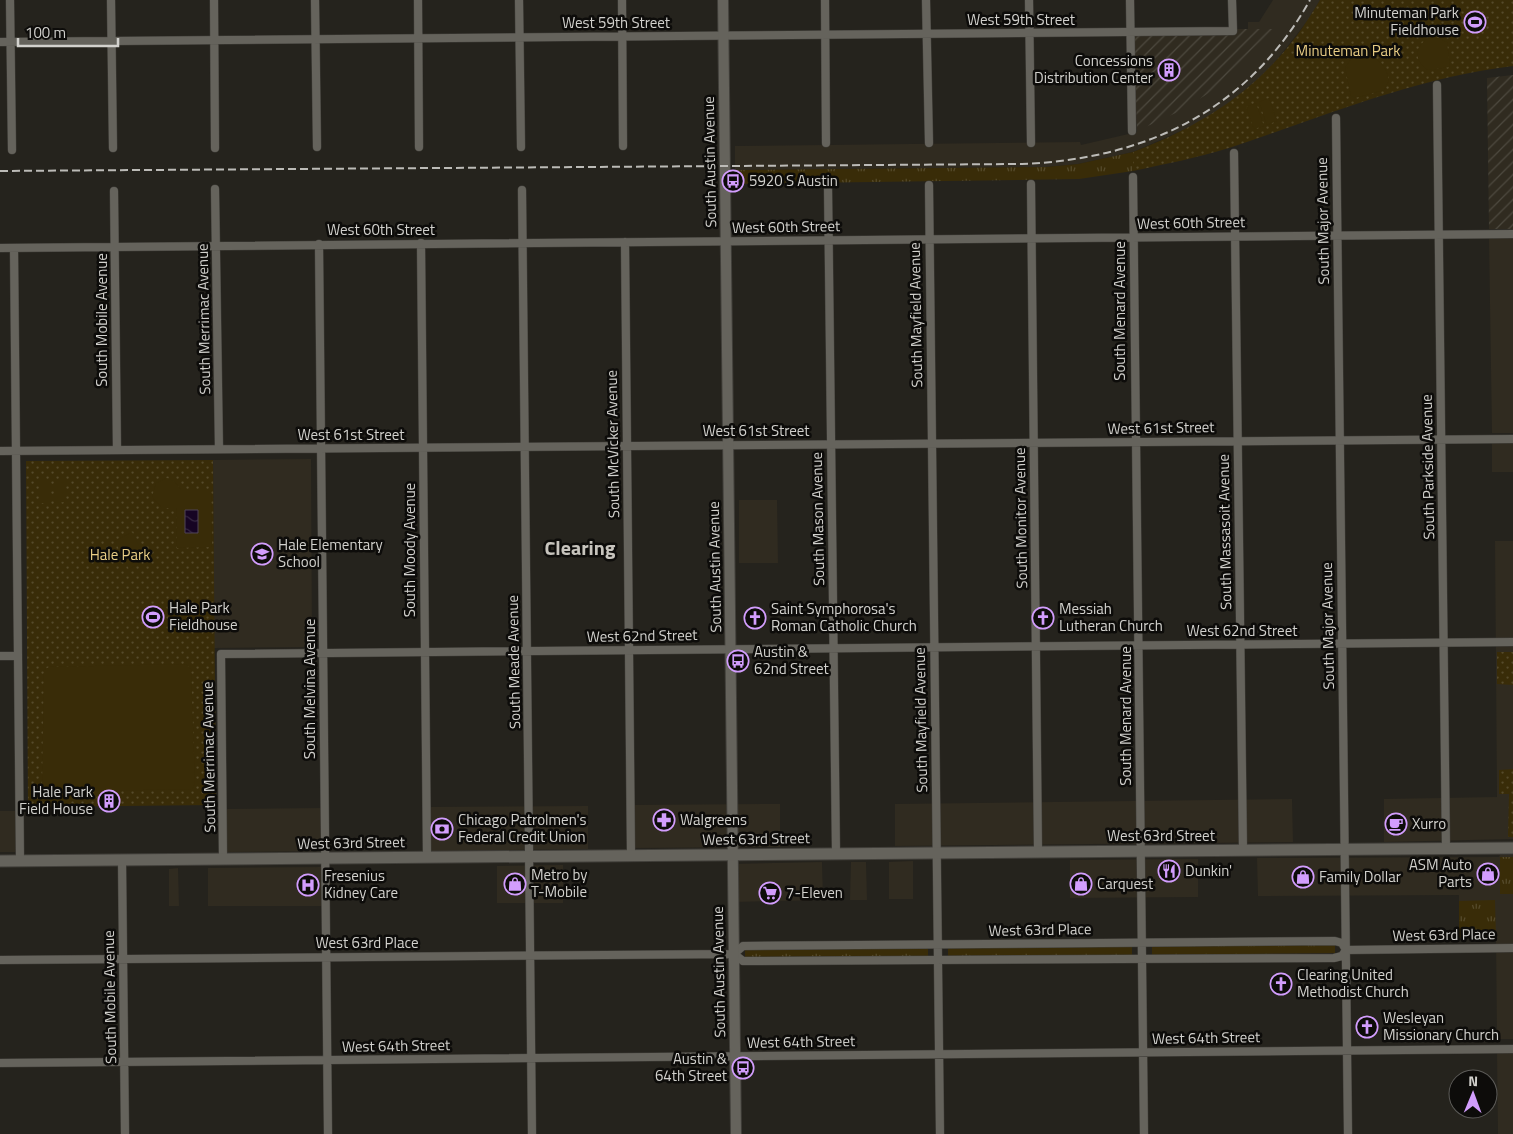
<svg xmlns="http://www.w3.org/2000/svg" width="1513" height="1134" font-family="'Titillium Web',sans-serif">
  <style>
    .built { fill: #302b20 }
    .industrial { fill: url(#industrial-furrows) }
    .grass { fill: url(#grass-tufts) }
    .park { fill: url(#park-dots) }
    .garden { fill: #392c08 }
    .water { fill: url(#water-waves); stroke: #4e4256 }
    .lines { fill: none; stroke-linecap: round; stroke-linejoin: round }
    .minor-casing { stroke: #413f3a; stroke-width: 9 }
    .tertiary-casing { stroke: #413f3a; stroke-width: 12 }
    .secondary-casing { stroke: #413f3a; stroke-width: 13 }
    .minor { stroke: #65635c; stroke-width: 8 }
    .tertiary { stroke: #65635c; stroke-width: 10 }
    .secondary { stroke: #65635c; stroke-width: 11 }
    .rail { stroke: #bcbbb7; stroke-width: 2; stroke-dasharray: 8 4; stroke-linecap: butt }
    .labels { text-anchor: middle; stroke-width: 5; stroke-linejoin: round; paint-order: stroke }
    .poi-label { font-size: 15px; fill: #d2d1cd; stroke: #0d0c0a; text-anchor: start }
    .street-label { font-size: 15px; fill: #d2d1cd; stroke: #0d0c0a }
    .park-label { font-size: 15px; fill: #e9cd85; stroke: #0d0c0a }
    .district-label { font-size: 20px; font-weight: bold; fill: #c7c4bd; stroke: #0d0c0a }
  </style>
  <defs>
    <pattern id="industrial-furrows" width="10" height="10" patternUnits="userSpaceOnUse" patternTransform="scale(1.25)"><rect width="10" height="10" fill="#302b20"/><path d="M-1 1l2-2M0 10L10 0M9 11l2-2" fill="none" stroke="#4d493f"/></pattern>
    <pattern id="grass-tufts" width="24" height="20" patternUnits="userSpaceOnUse" patternTransform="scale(1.25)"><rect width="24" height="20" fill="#392c08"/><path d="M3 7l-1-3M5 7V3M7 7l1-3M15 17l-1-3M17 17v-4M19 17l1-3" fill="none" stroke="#554a2b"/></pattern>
    <pattern id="park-dots" width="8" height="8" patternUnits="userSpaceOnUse" patternTransform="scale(1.25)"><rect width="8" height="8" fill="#392c08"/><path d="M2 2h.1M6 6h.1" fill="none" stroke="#554a2b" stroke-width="1.8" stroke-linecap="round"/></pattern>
    <pattern id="water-waves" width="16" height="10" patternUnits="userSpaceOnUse" patternTransform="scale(1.25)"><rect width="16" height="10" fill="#160423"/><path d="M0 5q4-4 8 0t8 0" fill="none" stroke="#372842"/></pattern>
  </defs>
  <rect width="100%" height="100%" fill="#25231d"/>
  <!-- built -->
  <path class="built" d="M1273,0H1320L1308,20L1287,47L1266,73L1242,93L1219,112L1190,127L1133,152L1078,164L1046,167L735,170V146L1080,142L1081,145L1137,132L1134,36L1235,35L1236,29H1248V22H1259Z
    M1513,238V433H1492L1489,238Z
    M1492,443H1513V472H1492Z
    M311,459L312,647L214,648L213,460Z
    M739,500H777L778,563H739Z
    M1495,541H1513V839L1384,842V799L1497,797Z
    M1292,799L1293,842L895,846V804Z
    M780,804V847L632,848V805Z
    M588,806V849L428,851L427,807Z
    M323,808L324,851L224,852V809Z
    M0,811H17L18,852H0Z
    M1500,855H1513V1039H1497L1496,938H1459V895L1258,896L1257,858L1499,857Z
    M1198,859V897L1070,898V860Z
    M913,861V899H889V862Z
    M822,862L823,900L732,902V864Z
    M851,862H866L867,900H850Z
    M563,865V903H497V866Z
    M323,867L324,906H208V868Z
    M178,868L179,906H169V869Z
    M1497,1053H1513V1134H1498Z"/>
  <!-- industrial -->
  <path class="industrial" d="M1236,29H1273L1259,49L1217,88L1180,111L1137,131L1134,36L1235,35Z
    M1513,75V229H1489L1487,78Z"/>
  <!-- grass -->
  <path class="grass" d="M1133,152V171L1079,179L735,184V170L1046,167L1078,164Z
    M1500,857H1513V894H1500Z
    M1495,900L1496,938H1459V901Z
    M1335,944V953L1152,955V945Z
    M1132,945V955L948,957V947Z
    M928,948V956L745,958V949Z"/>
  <!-- park -->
  <path class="park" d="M1320,0H1513V66C1413,78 1323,117 1229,148C1197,158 1165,164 1133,171V152C1216,120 1274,79 1320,0Z
    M213,460L216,805L28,807L26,461Z
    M1497,652H1513V685L1497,684Z
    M1513,769V837H1508L1509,794H1499V770Z"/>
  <!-- garden -->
  <path class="garden" d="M1429,37H1436L1447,42L1450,67L1428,70C1413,60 1415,47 1429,37Z
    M1364,55C1379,57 1387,67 1389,81L1384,90L1355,98L1351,96L1345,68L1351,59Z
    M1269,98L1277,121L1267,125L1259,102Z
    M1256,103L1264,126L1254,129L1246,107Z
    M167,478L175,482L181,490H211L212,547L177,548L176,508H162L152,497L156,483Z
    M40,479H51V503H40Z
    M54,479H65V502L54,503Z
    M132,532L146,560L129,569L115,541Z
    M185,664L191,669L195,784L192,789L46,792L42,787L44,670L49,667Z"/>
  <!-- water -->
  <path class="water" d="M185,510H198V533H185Z"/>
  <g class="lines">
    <!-- minor casing -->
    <g class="minor-casing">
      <path id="minor" d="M10,0L12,150
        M111,0L113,148
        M214,0L215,148
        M315,0L317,147
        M418,0L419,147
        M519,0L521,147
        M622,0L623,146
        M825,0L826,143
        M926,0L929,143
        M1029,0L1031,143
        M1130,0L1132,131
        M0,42L1233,31L1232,0
        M1437,85L1446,849
        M1336,118L1348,1134
        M1234,153L1243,850
        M1133,177L1144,1134
        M1031,184L1038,851
        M929,185L940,1134
        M828,186L836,853
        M215,189L219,449
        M522,190L532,1134
        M114,191L117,450
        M625,242L631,855
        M421,243L427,857
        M319,244L328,1134
        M0,248L1513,234
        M14,248L20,861
        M0,451L1513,439
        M0,656H17
        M223,859L221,654L1513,642
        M122,860L125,1134
        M1346,950L1513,948
        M734,954L743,946L1335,941L1342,943L1346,950
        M0,960L734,954L743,961L1334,958L1342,956L1346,950
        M0,1063L1513,1049"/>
    </g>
    <!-- tertiary casing -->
    <g class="tertiary-casing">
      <path id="tertiary" d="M723,0L736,1134"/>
    </g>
    <!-- secondary casing -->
    <g class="secondary-casing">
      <path id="secondary" d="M0,861L1513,848"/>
    </g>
    <!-- minor -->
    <use href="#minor" class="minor"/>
    <!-- tertiary -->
    <use href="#tertiary" class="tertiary"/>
    <!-- secondary -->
    <use href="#secondary" class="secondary"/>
    <!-- rail -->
    <path class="rail" d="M0,171L1022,164C1145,159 1248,111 1310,0"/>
  </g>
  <!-- icons -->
  <defs>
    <g id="stadium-ring" transform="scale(1.125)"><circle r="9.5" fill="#0d0c0a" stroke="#d29dfd" stroke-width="1.5"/><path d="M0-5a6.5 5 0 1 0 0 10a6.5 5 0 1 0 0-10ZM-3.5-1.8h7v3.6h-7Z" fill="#d29dfd"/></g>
    <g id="building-ring" transform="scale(1.125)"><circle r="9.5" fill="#0d0c0a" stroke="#d29dfd" stroke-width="1.5"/><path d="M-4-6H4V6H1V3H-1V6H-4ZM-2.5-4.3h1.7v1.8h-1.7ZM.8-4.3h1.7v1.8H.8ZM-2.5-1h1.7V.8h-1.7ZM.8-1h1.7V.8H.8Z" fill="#d29dfd"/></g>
    <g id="bus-ring" transform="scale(1.125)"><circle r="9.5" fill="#0d0c0a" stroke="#d29dfd" stroke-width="1.5"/><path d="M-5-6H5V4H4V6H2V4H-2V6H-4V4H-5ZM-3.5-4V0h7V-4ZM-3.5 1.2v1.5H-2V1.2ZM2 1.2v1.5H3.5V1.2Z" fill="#d29dfd"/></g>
    <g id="school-ring" transform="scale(1.125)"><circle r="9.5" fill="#0d0c0a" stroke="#d29dfd" stroke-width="1.5"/><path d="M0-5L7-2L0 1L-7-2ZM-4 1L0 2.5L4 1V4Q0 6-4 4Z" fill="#d29dfd"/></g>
    <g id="church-ring" transform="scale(1.125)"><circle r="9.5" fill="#0d0c0a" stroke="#d29dfd" stroke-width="1.5"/><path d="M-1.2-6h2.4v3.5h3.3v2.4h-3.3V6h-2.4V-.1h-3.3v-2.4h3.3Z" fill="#d29dfd"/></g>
    <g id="pharmacy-ring" transform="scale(1.125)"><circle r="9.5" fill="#0d0c0a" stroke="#d29dfd" stroke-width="1.5"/><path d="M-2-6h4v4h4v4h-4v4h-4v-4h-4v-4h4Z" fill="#d29dfd"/></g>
    <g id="cafe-ring" transform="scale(1.125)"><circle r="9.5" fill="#0d0c0a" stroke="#d29dfd" stroke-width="1.5"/><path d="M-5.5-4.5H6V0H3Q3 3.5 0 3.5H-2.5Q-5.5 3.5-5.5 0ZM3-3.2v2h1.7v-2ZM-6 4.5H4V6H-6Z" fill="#d29dfd"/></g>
    <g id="bank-ring" transform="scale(1.125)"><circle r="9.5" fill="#0d0c0a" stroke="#d29dfd" stroke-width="1.5"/><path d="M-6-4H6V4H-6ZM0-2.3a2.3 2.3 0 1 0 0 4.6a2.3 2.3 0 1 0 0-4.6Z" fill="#d29dfd"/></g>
    <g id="restaurant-ring" transform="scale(1.125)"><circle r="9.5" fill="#0d0c0a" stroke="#d29dfd" stroke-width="1.5"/><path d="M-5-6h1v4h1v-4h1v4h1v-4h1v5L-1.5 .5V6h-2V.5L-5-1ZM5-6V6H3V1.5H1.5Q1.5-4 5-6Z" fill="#d29dfd"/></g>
    <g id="shop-ring" transform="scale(1.125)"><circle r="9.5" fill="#0d0c0a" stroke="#d29dfd" stroke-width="1.5"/><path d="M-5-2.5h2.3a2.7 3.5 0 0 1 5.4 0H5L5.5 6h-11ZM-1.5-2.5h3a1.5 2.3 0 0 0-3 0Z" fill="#d29dfd"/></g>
    <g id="hospital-ring" transform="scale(1.125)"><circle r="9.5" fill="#0d0c0a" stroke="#d29dfd" stroke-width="1.5"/><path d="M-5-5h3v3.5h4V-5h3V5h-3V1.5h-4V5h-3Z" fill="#d29dfd"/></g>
    <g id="supermarket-ring" transform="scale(1.125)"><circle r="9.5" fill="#0d0c0a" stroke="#d29dfd" stroke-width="1.5"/><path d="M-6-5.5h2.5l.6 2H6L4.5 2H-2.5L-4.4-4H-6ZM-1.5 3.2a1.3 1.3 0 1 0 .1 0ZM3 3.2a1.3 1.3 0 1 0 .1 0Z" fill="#d29dfd"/></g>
  </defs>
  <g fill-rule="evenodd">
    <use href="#stadium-ring" x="1475" y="22"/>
    <use href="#building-ring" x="1169" y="70"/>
    <use href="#bus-ring" x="733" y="181"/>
    <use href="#school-ring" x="262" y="554"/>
    <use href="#stadium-ring" x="153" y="617"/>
    <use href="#church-ring" x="755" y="618"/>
    <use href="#church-ring" x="1043" y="618"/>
    <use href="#bus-ring" x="738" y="661"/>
    <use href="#building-ring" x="109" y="801"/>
    <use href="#pharmacy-ring" x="664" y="820"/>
    <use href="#cafe-ring" x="1396" y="824"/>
    <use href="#bank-ring" x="442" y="829"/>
    <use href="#restaurant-ring" x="1169" y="871"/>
    <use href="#shop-ring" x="1488" y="874"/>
    <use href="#shop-ring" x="1303" y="877"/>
    <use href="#shop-ring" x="515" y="884"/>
    <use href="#shop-ring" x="1081" y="884"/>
    <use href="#hospital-ring" x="308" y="885"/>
    <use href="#supermarket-ring" x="770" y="893"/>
    <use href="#church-ring" x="1281" y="984"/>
    <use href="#church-ring" x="1367" y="1027"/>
    <use href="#bus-ring" x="743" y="1068"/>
  </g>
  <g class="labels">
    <!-- poi labels -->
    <g class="poi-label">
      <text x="1459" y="18" text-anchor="end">Minuteman Park<tspan x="1459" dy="17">Fieldhouse</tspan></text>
      <text x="1153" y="66" text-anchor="end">Concessions<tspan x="1153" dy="17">Distribution Center</tspan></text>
      <text x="749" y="186">5920 S Austin</text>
      <text x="278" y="550">Hale Elementary<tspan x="278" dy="17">School</tspan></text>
      <text x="169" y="613">Hale Park<tspan x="169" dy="17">Fieldhouse</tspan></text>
      <text x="771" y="614">Saint Symphorosa's<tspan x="771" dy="17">Roman Catholic Church</tspan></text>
      <text x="1059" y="614">Messiah<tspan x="1059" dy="17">Lutheran Church</tspan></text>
      <text x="754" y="657">Austin &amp;<tspan x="754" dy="17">62nd Street</tspan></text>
      <text x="93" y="797" text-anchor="end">Hale Park<tspan x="93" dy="17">Field House</tspan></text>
      <text x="458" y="825">Chicago Patrolmen's<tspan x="458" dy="17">Federal Credit Union</tspan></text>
      <text x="680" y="825">Walgreens</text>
      <text x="1412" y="829">Xurro</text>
      <text x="1472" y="870" text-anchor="end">ASM Auto<tspan x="1472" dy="17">Parts</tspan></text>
      <text x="1185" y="876">Dunkin'</text>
      <text x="531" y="880">Metro by<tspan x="531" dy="17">T-Mobile</tspan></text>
      <text x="324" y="881">Fresenius<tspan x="324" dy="17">Kidney Care</tspan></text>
      <text x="1319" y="882">Family Dollar</text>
      <text x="1097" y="889">Carquest</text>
      <text x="786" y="898">7-Eleven</text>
      <text x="1297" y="980">Clearing United<tspan x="1297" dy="17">Methodist Church</tspan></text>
      <text x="1383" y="1023">Wesleyan<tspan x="1383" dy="17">Missionary Church</tspan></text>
      <text x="727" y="1064" text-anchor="end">Austin &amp;<tspan x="727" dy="17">64th Street</tspan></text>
    </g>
    <!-- street labels -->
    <g class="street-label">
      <text x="1021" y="25">West 59th Street</text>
      <text x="616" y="28">West 59th Street</text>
      <text transform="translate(710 162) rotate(-91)" y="5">South Austin Avenue</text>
      <text transform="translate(1323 221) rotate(-91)" y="5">South Major Avenue</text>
      <text transform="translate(1191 223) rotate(-1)" y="5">West 60th Street</text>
      <text transform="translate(786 227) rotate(-1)" y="5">West 60th Street</text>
      <text x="381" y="235">West 60th Street</text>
      <text transform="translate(1120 311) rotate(-90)" y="5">South Menard Avenue</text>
      <text transform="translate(916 315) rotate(-91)" y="5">South Mayfield Avenue</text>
      <text transform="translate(204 319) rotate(-91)" y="5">South Merrimac Avenue</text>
      <text transform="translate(102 320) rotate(-90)" y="5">South Mobile Avenue</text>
      <text transform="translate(1161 428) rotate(-1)" y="5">West 61st Street</text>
      <text x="756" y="436">West 61st Street</text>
      <text x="351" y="440">West 61st Street</text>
      <text transform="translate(613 444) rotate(-91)" y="5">South McVicker Avenue</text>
      <text transform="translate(1428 467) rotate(-91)" y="5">South Parkside Avenue</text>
      <text transform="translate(1021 518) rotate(-91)" y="5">South Monitor Avenue</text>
      <text transform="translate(818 519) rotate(-91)" y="5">South Mason Avenue</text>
      <text transform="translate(1225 532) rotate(-91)" y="5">South Massasoit Avenue</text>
      <text transform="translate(410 550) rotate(-90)" y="5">South Moody Avenue</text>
      <text transform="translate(715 567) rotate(-91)" y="5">South Austin Avenue</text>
      <text transform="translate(1328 626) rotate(-91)" y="5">South Major Avenue</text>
      <text x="1242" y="636">West 62nd Street</text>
      <text transform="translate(642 636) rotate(-1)" y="5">West 62nd Street</text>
      <text transform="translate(514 662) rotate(-91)" y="5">South Meade Avenue</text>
      <text transform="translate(310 689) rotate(-90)" y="5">South Melvina Avenue</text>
      <text transform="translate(1126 716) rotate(-90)" y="5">South Menard Avenue</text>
      <text transform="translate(921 720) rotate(-91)" y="5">South Mayfield Avenue</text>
      <text transform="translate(209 757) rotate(-91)" y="5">South Merrimac Avenue</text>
      <text x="1161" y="841">West 63rd Street</text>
      <text transform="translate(756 839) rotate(-1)" y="5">West 63rd Street</text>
      <text transform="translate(351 843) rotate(-1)" y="5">West 63rd Street</text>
      <text transform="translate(1040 930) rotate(-1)" y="5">West 63rd Place</text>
      <text transform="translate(1444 935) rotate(-1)" y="5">West 63rd Place</text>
      <text x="367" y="948">West 63rd Place</text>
      <text transform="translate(719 972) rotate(-91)" y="5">South Austin Avenue</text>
      <text transform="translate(110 997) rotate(-91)" y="5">South Mobile Avenue</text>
      <text transform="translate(1206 1038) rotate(-1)" y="5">West 64th Street</text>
      <text transform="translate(801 1042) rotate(-1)" y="5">West 64th Street</text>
      <text transform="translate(396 1046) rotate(-1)" y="5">West 64th Street</text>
    </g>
    <!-- park labels -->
    <g class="park-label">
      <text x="1348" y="56">Minuteman Park</text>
      <text x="120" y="560">Hale Park</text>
    </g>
    <!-- district labels -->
    <g class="district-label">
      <text x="580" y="555">Clearing</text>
    </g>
  </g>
  <!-- north arrow -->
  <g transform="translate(1473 1094) rotate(1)"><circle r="24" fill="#0d0c0a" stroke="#5c5b58"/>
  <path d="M0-4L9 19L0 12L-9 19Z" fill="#d29dfd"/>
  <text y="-8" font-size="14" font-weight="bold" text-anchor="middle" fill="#d2d1cd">N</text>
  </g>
  <!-- scale -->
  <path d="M18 38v8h100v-8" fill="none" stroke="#d2d1cd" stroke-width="2.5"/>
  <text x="25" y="38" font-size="15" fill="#d2d1cd" stroke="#0d0c0a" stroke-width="4" paint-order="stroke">100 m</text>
</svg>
